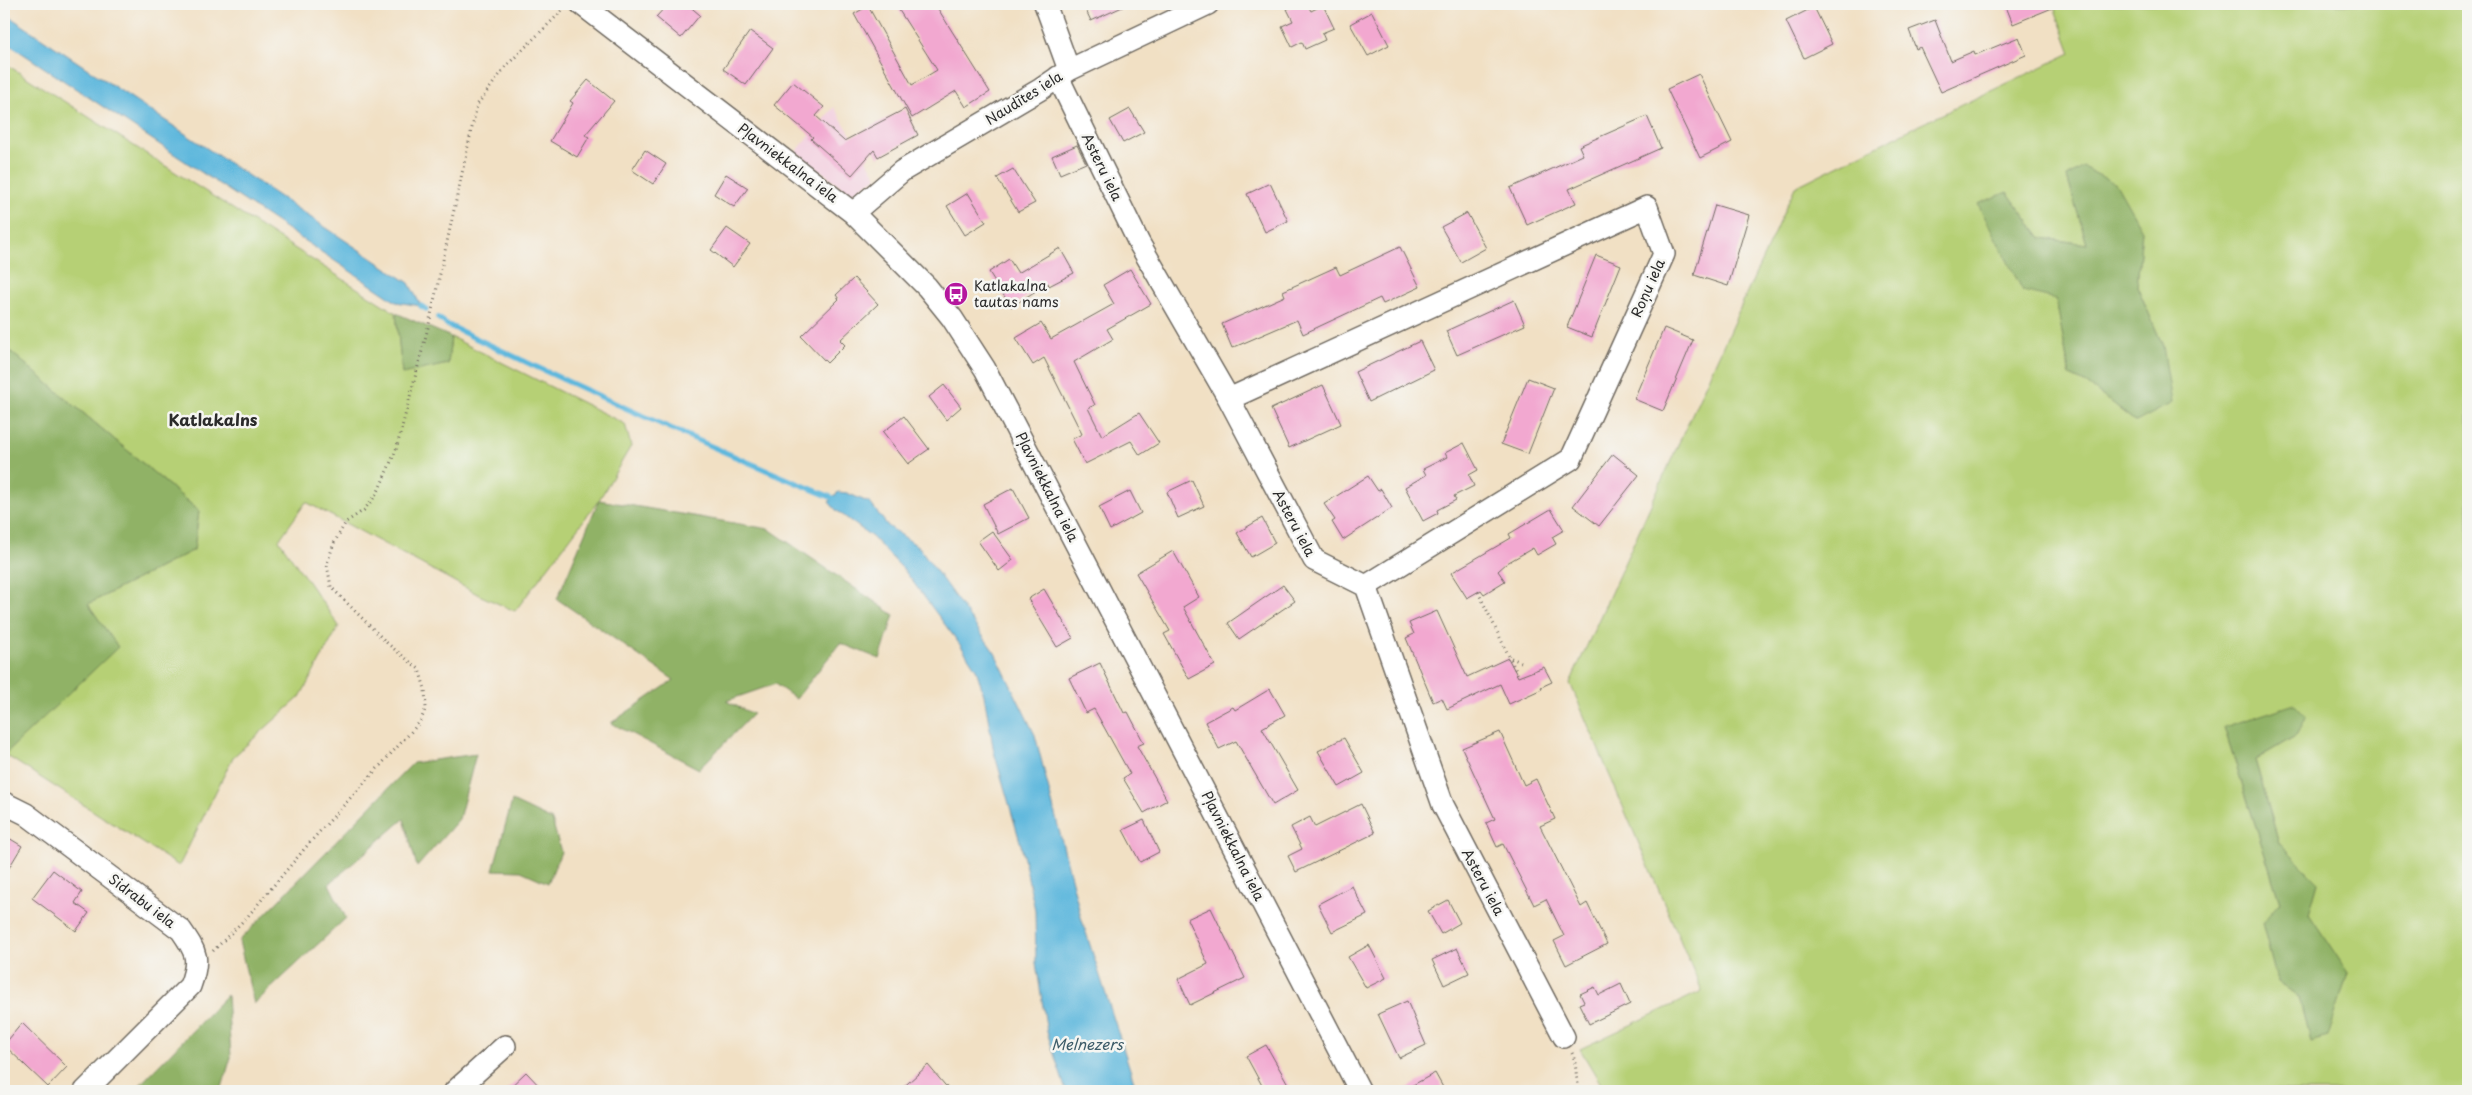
<svg xmlns="http://www.w3.org/2000/svg" width="2472" height="1095" font-family="'Playpen Sans',sans-serif">
  <style>
    .built { fill: #f3cfdf }
    .green { fill: #b6d075; stroke: #707e50; fill-rule: evenodd }
    .forest { fill: #90b266; stroke: #5e6e48 }
    .water { fill: #5fb8dd; stroke: #457284 }
    .lines { fill: none; stroke-linecap: round; stroke-linejoin: round }
    .stream { stroke: #5fb8dd; stroke-width: 5.5 }
    .building { fill: #f2a8d0 }
    .street-casing { stroke: #706a61; stroke-width: 24 }
    .path { stroke: #706a61; stroke-width: 3; stroke-dasharray: 1 4; stroke-linecap: butt }
    .street { stroke: #fff; stroke-width: 21 }
    .labels { text-anchor: middle; stroke-width: 5; stroke-linejoin: round; paint-order: stroke }
    .street-label { font-size: 14px; fill: #2b2b2b; stroke: #f6f6f2 }
    .poi-label { font-size: 14px; fill: #2b2b2b; stroke: #f6f6f2; text-anchor: start }
    .water-label { font-size: 15px; font-style: italic; fill: #3d5c69; stroke: #f6f6f2 }
    .quarter-label { font-size: 16px; font-weight: bold; fill: #2b2b2b; stroke: #f6f6f2 }
  </style>
  <rect width="100%" height="100%" fill="#f6f6f2"/>
  <filter id="ink" filterUnits="userSpaceOnUse"><feTurbulence type="fractalNoise" baseFrequency=".02" numOctaves="2"/><feDisplacementMap in="SourceGraphic" scale="10" xChannelSelector="R" yChannelSelector="G"/><feConvolveMatrix kernelMatrix="1 2 1 2 8 2 1 2 1" color-interpolation-filters="sRGB"/></filter>
  <filter id="wash" filterUnits="userSpaceOnUse"><feTurbulence type="fractalNoise" baseFrequency=".0096" numOctaves="4" result="noise"/><feDisplacementMap in="SourceGraphic" scale="20" xChannelSelector="R" yChannelSelector="G"/><feGaussianBlur stdDeviation="1.12" result="paint"/><feColorMatrix in="noise" values="0 0 0 0 0 0 0 0 0 0 0 0 0 0 0 0 0 1.4 0 .05"/><feComposite in="paint" operator="in"/></filter>
  <g filter="url(#wash)">
    <rect width="100%" height="100%" fill="#f1e0c4"/>
    <!-- built -->
    <path class="built" d="M834,107L877,177L851,194L796,152Z"/>
    <!-- green -->
    <path class="green" d="M2053,4H2468V1091H1605L1580,1049L1702,991L1570,683L1795,187L1915,127L2071,53ZM2067,177L2142,230L2137,286L2163,346L2136,422L2087,384L2070,376L2056,299L2007,192L2041,238L2087,244ZM2224,727L2297,735L2255,760L2279,843L2318,882L2308,914L2348,973L2310,1041L2299,997L2277,981L2280,902Z
      M4,63L396,313L402,373L448,364L451,337L625,424L631,446L599,500L515,611L481,596L306,502L279,540L339,626L300,697L233,757L179,866L4,754L117,647L88,604L194,550L199,511L4,346Z"/>
    <!-- forest -->
    <path class="forest" d="M2083,167L2116,184L2142,230L2137,286L2163,346L2172,403L2136,422L2087,384L2070,376L2056,299L2023,291L1978,204L2007,192L2041,238L2087,244L2067,177Z
      M396,313L451,337L448,364L402,374Z
      M4,346L199,511L194,550L88,604L118,647L4,755Z
      M599,500L769,529L894,615L880,659L840,643L796,699L775,684L726,701L753,714L699,769L611,723L674,680L557,599Z
      M2295,704L2306,716L2297,735L2255,760L2279,843L2318,882L2309,914L2348,973L2328,1037L2310,1042L2299,997L2277,981L2262,923L2280,902L2224,727Z
      M476,754L459,819L417,867L404,819L329,884L346,918L254,1004L239,941L413,763Z
      M512,801L552,820L561,852L548,883L521,871L493,870Z
      M227,995L231,1057L221,1091H134Z"/>
    <!-- water -->
    <path class="water" d="M4,13L409,283L421,306L396,302L386,295L4,41Z
      M838,492L847,493L870,503L888,526L919,547L995,653L1035,735L1081,917L1137,1091H1066L1047,1032L1036,963L1035,910L1021,845L994,752L984,695L976,669L961,646L904,570L872,537L836,510L829,502Z"/>
    <g class="lines">
      <!-- stream -->
      <path class="stream" d="M421,306L426,309
        M438,318L448,325C575,386 702,444 833,498"/>
    </g>
    <g id="blocks">
      <!-- building -->
      <path class="building" d="M668,4H687L700,15L681,38L656,17Z
        M895,4H935L990,92L966,107L956,91L912,118L854,14L868,6L912,85L937,70Z
        M1083,4H1129L1091,21Z
        M1298,4H1307L1311,11L1323,5L1334,28L1322,33L1325,40L1305,49L1302,42L1292,47L1282,26L1293,21L1287,9Z
        M2005,4H2062L2013,24Z
        M1814,7L1832,44L1804,58L1786,21Z
        M1372,12L1389,45L1368,56L1350,24Z
        M1935,20L1951,61L1974,51L1975,55L2019,37L2026,55L1941,92L1920,47L1916,49L1909,30Z
        M750,31L773,48L746,85L723,69Z
        M1699,74L1732,142L1700,158L1667,89Z
        M588,80L614,101L585,135L589,137L577,157L550,141L573,103L570,101Z
        M793,82L824,107L816,116L844,141L905,109L918,135L878,157L874,150L852,175L811,139L813,137L774,105Z
        M1130,109L1144,132L1123,143L1110,120Z
        M1647,116L1661,148L1569,189L1576,203L1527,225L1510,188L1583,155L1579,146Z
        M1077,145L1086,163L1060,174L1052,156Z
        M645,150L666,164L653,184L632,170Z
        M1013,169L1035,203L1018,212L997,178Z
        M726,174L748,188L734,207L714,194Z
        M1270,183L1288,221L1265,232L1247,194Z
        M968,193L986,222L965,235L947,206Z
        M1715,205L1749,215L1728,286L1694,275Z
        M1467,213L1486,248L1461,262L1441,227Z
        M727,228L750,244L733,267L711,250Z
        M1400,247L1420,287L1383,304L1380,298L1303,334L1297,320L1232,348L1222,324L1285,296L1283,291L1336,267L1340,275Z
        M1060,248L1074,273L1049,286L1048,283L1011,307L989,272L1009,259L1018,273Z
        M1596,255L1621,265L1592,337L1567,327Z
        M1130,269L1151,304L1107,329L1113,339L1074,362L1095,405L1088,408L1102,436L1139,413L1159,443L1140,455L1131,441L1085,464L1072,439L1082,434L1044,358L1033,365L1016,338L1041,323L1051,339L1114,304L1103,285Z
        M854,278L878,304L840,340L845,345L827,363L801,336L839,299L836,295Z
        M1514,300L1525,325L1457,355L1446,331Z
        M1664,328L1693,340L1663,411L1634,399Z
        M1420,341L1434,370L1369,402L1355,372Z
        M1528,378L1554,388L1528,454L1501,444Z
        M944,385L961,407L946,420L929,397Z
        M1323,385L1341,424L1289,448L1271,409Z
        M904,416L929,449L908,464L883,432Z
        M1464,443L1478,470L1469,475L1474,486L1454,496L1456,500L1437,510L1438,513L1423,521L1405,487L1426,475L1423,469L1447,457L1445,453Z
        M1613,454L1639,475L1599,526L1573,506Z
        M1368,476L1378,491L1381,489L1392,508L1343,540L1332,522L1335,520L1324,504Z
        M1192,480L1204,506L1178,518L1167,492Z
        M1013,488L1029,518L998,534L983,504Z
        M1130,491L1141,513L1110,530L1099,507Z
        M1551,509L1564,530L1552,537L1556,544L1537,555L1533,548L1507,563L1498,571L1505,581L1484,594L1481,590L1467,598L1451,573L1511,538L1509,534Z
        M1262,518L1275,543L1251,557L1237,533Z
        M992,531L1013,560L999,571L978,541Z
        M1173,551L1199,597L1183,607L1215,665L1189,679L1164,634L1170,631L1136,573Z
        M1283,585L1295,601L1239,639L1228,623Z
        M1044,589L1073,638L1057,647L1028,599Z
        M1437,611L1467,677L1508,658L1518,677L1544,667L1552,682L1541,687L1542,689L1509,704L1500,684L1447,709L1442,698L1433,702L1406,638L1414,634L1409,623Z
        M1100,663L1124,713L1128,712L1144,743L1137,746L1167,800L1144,813L1123,778L1130,774L1094,709L1086,713L1069,678Z
        M1270,689L1285,715L1262,728L1298,790L1273,805L1236,741L1219,749L1205,722L1233,707L1235,710Z
        M1500,732L1524,785L1536,779L1555,819L1540,826L1581,907L1587,903L1607,944L1566,965L1554,941L1564,936L1546,899L1534,905L1503,844L1497,847L1486,823L1495,819L1462,748Z
        M1344,738L1364,773L1339,787L1318,751Z
        M1361,804L1375,833L1296,872L1288,856L1302,849L1291,827L1310,817L1315,827Z
        M1144,820L1159,852L1140,862L1123,830Z
        M4,835L22,846L4,876Z
        M53,870L82,892L75,903L89,913L76,931L32,898Z
        M1352,886L1367,915L1332,932L1318,904Z
        M1448,900L1460,923L1441,934L1428,911Z
        M1211,908L1245,978L1190,1005L1178,979L1208,964L1187,919Z
        M1369,945L1386,978L1366,988L1348,957Z
        M1457,948L1469,973L1444,985L1432,960Z
        M1621,984L1630,1004L1589,1024L1579,1004L1584,1002L1580,994L1595,987L1599,995Z
        M1407,1001L1426,1045L1399,1058L1378,1014Z
        M22,1023L67,1067L48,1087L4,1045Z
        M1266,1045L1292,1091H1265L1246,1056Z
        M928,1065L950,1091H899Z
        M526,1072L544,1091H506Z
        M1435,1073L1445,1091H1402Z"/>
    </g>
  </g>
  <g filter="url(#ink)">
    <use href="#blocks" fill-opacity="0" stroke="#706a61" stroke-width="1"/>
    <g class="lines">
      <!-- street casing -->
      <g class="street-casing">
        <path id="street" d="M581,4L853,213L927,287L952,318L985,369L1360,1091
          M1045,4L1069,70
          M1058,77L1139,243L1229,399L1314,560L1366,586L1443,805L1564,1037
          M853,213L902,171L1041,89L1069,70L1208,4
          M1229,399L1647,207L1664,254L1571,459L1366,586
          M4,803L26,814L181,930C197,953 200,959 190,986L85,1091
          M455,1091L505,1046"/>
      </g>
      <!-- path -->
      <path class="path" d="M1478,592L1519,677
        M1511,658L1521,662
        M213,951L248,916L312,840L420,722L426,708L425,689L419,669L388,644L331,587L327,564L334,543L346,522L364,510L377,494L396,450L429,324L477,105L507,65L563,10
        M1572,1053C1578,1066 1574,1079 1581,1091"/>
      <!-- street -->
      <use href="#street" class="street"/>
    </g>
  </g>
  <!-- icons -->
  <defs>
    <g id="bus-disc" transform="scale(1.25)"><circle r="9.5" fill="#b5179e" stroke="#f6f6f2"/><path d="M-5-6H5V4H4V6H2V4H-2V6H-4V4H-5ZM-3.5-4V0h7V-4ZM-3.5 1.2v1.5H-2V1.2ZM2 1.2v1.5H3.5V1.2Z" fill="#fff"/></g>
  </defs>
  <g fill-rule="evenodd">
    <use href="#bus-disc" x="956" y="294"/>
  </g>
  <g class="labels">
    <!-- street labels -->
    <g class="street-label">
      <text transform="translate(1024 98) rotate(-32)" y="5">Naudītes iela</text>
      <text transform="translate(788 163) rotate(37)" y="5">Pļavniekkalna iela</text>
      <text transform="translate(1102 167) rotate(64)" y="5">Asteru iela</text>
      <text transform="translate(1648 288) rotate(-66)" y="5">Roņu iela</text>
      <text transform="translate(1047 487) rotate(63)" y="5">Pļavniekkalna iela</text>
      <text transform="translate(1294 523) rotate(62)" y="5">Asteru iela</text>
      <text transform="translate(1233 846) rotate(63)" y="5">Pļavniekkalna iela</text>
      <text transform="translate(1483 882) rotate(62)" y="5">Asteru iela</text>
      <text transform="translate(142 901) rotate(37)" y="5">Sidrabu iela</text>
    </g>
    <!-- poi labels -->
    <g class="poi-label">
      <text x="974" y="291">Katlakalna<tspan x="974" dy="16">tautas nams</tspan></text>
    </g>
    <!-- water labels -->
    <g class="water-label">
      <text x="1087" y="1050">Melnezers</text>
    </g>
    <!-- quarter labels -->
    <g class="quarter-label">
      <text x="213" y="426">Katlakalns</text>
    </g>
  </g>
  <!-- margin -->
  <rect width="2472" height="1095" fill="none" stroke="#f6f6f2" stroke-width="20"/>
</svg>
